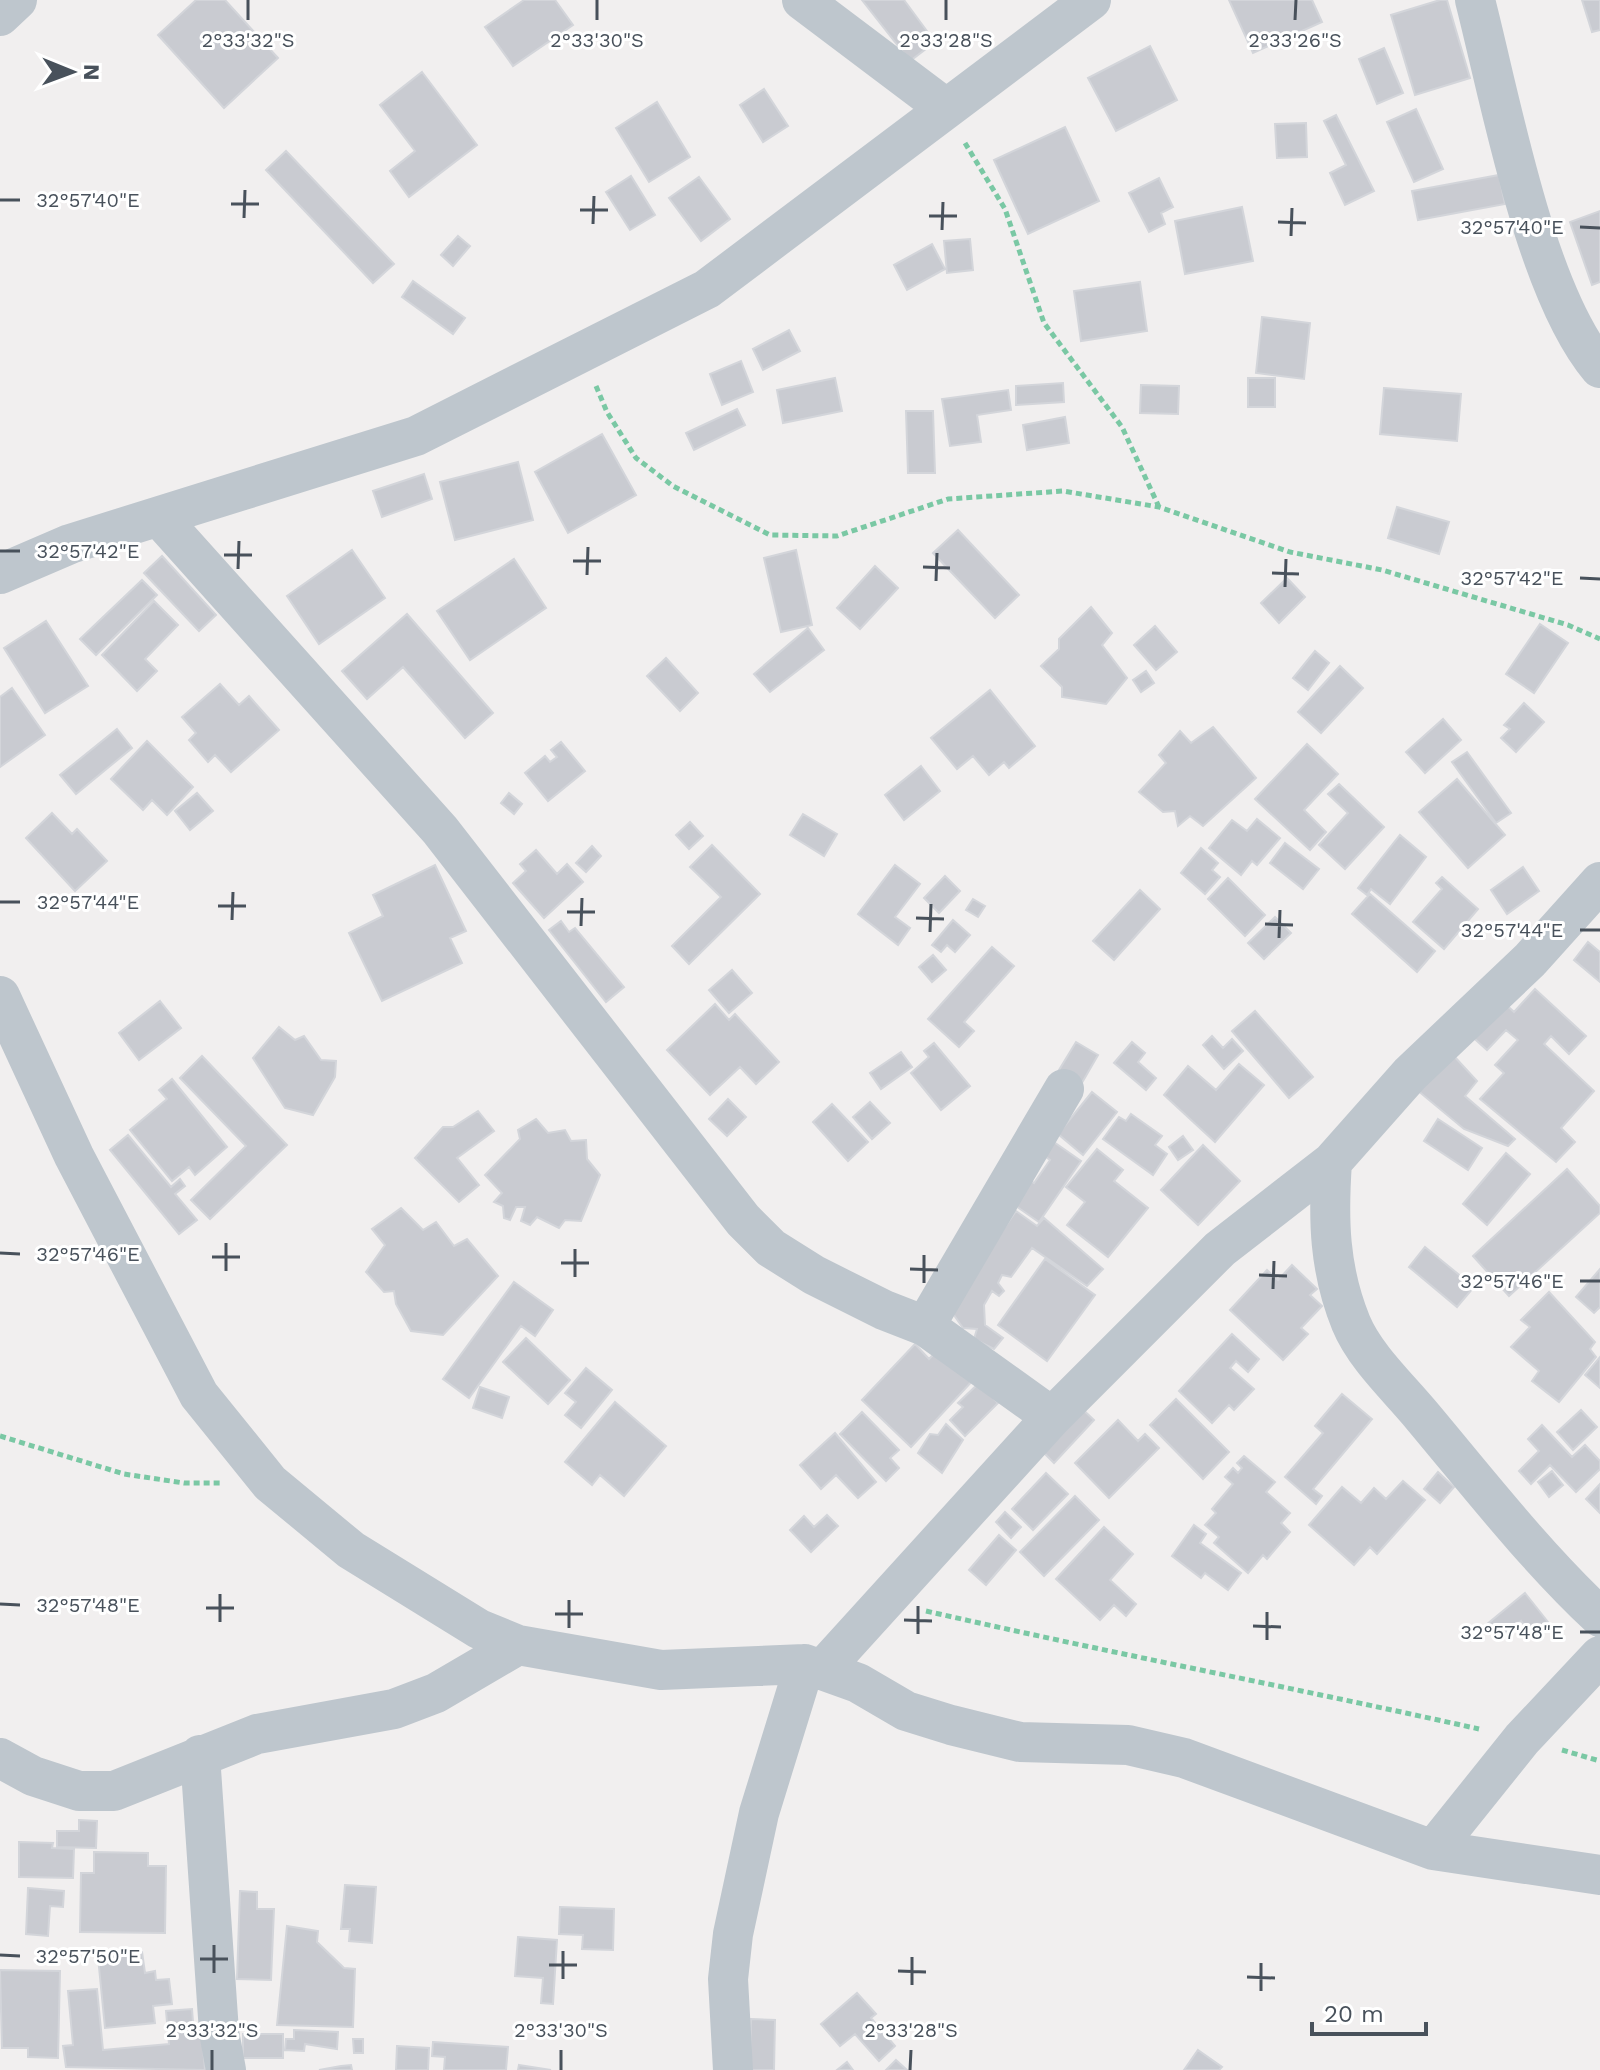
<svg xmlns="http://www.w3.org/2000/svg" width="1600" height="2070" font-family="'Work Sans',sans-serif">
  <style>
    .building { fill: #c9cbd1; stroke: #d3d5da; stroke-width: 2 }
    .lines { fill: none; stroke-linecap: round; stroke-linejoin: round }
    .path { stroke: #7ac8a4; stroke-width: 5; stroke-dasharray: 6 4; stroke-linecap: butt }
    .minor { stroke: #bec6cd; stroke-width: 40 }
    .ticks { fill: none; stroke: #48515b; stroke-width: 3 }
    .ticks-label { font-size: 20px; text-anchor: middle; fill: #48515b; stroke: #fff; stroke-width: 6; stroke-linejoin: round; paint-order: stroke }
  </style>
  <rect width="100%" height="100%" fill="#f1efef"/>
  <!-- building -->
  <path class="building" d="M196,0H225L278,58L224,108L158,35Z
    M524,0H555L573,25L513,66L485,27Z
    M862,0H904L935,42L910,61Z
    M1229,0H1312L1322,22L1253,53Z
    M1440,0H1447L1470,78L1415,95L1391,15Z
    M1582,0H1600V30L1592,32Z
    M1150,46L1177,100L1116,131L1088,78Z
    M1384,48L1403,93L1377,104L1359,59Z
    M422,72L477,145L409,197L390,171L415,151L380,105Z
    M764,89L788,126L763,142L740,105Z
    M657,102L690,157L649,182L616,128Z
    M1416,109L1443,169L1414,182L1387,122Z
    M1336,115L1374,191L1345,205L1330,173L1346,165L1324,121Z
    M1306,123L1307,157L1277,158L1275,124Z
    M1065,127L1099,201L1028,234L994,160Z
    M286,151L394,264L373,283L266,170Z
    M1499,175L1505,204L1418,220L1412,191Z
    M631,176L655,215L630,230L606,192Z
    M699,177L730,219L701,241L669,198Z
    M1159,178L1173,207L1161,213L1165,224L1149,232L1129,193Z
    M1242,207L1253,261L1185,274L1175,221Z
    M1600,211V282L1592,285L1570,222Z
    M458,236L470,246L453,266L441,255Z
    M970,239L973,270L947,273L944,241Z
    M932,244L945,269L907,290L894,265Z
    M413,281L465,318L453,334L402,297Z
    M1140,282L1147,331L1081,341L1074,291Z
    M1262,317L1310,323L1304,379L1256,373Z
    M789,330L800,351L763,370L753,349Z
    M741,361L753,392L722,405L710,374Z
    M835,378L842,411L783,423L777,390Z
    M1248,378H1275V407H1248Z
    M1063,383L1064,402L1016,405V386Z
    M1141,385L1179,386L1178,414L1140,413Z
    M1384,388L1461,394L1457,441L1380,434Z
    M1008,390L1011,410L977,415L981,442L950,446L942,399Z
    M737,409L745,425L694,450L686,433Z
    M906,411H933L935,473H908Z
    M1065,417L1069,443L1027,450L1023,425Z
    M602,434L636,495L568,533L535,472Z
    M518,462L533,520L455,540L440,482Z
    M424,474L432,499L382,517L373,491Z
    M1397,507L1449,522L1439,554L1388,538Z
    M958,530L1019,595L995,618L933,553Z
    M352,550L385,598L319,644L287,596Z
    M796,550L812,625L781,632L764,558Z
    M162,556L216,615L199,631L144,573Z
    M514,559L546,608L470,660L437,611Z
    M875,566L898,588L860,629L837,608Z
    M1287,578L1305,597L1279,623L1261,603Z
    M142,580L157,595L96,655L80,639Z
    M154,601L178,625L145,659L157,671L137,691L102,655Z
    M1091,607L1112,633L1102,645L1127,678L1106,704L1062,697V687L1041,666L1059,649V639Z
    M407,614L493,713L465,738L403,667L367,699L342,671Z
    M46,621L88,686L45,713L4,648Z
    M1540,624L1568,643L1534,693L1506,674Z
    M1155,626L1177,652L1156,670L1134,645Z
    M808,628L824,650L770,692L754,674Z
    M1315,651L1329,663L1308,690L1293,678Z
    M666,658L698,693L680,711L647,676Z
    M1340,666L1363,688L1321,733L1298,712Z
    M1146,671L1154,683L1141,692L1133,680Z
    M220,684L239,705L249,696L279,730L231,772L215,755L208,762L189,740L196,733L182,717Z
    M12,688L45,735L0,767V697Z
    M990,690L1035,746L1009,768L1004,762L989,775L973,756L957,769L931,738Z
    M1524,703L1544,722L1516,752L1501,738L1510,729L1504,725Z
    M1443,719L1461,740L1425,773L1406,752Z
    M1213,727L1256,778L1203,826L1190,816L1178,826L1175,811L1163,812L1139,792L1166,763L1159,755L1180,731L1191,743Z
    M117,729L132,748L76,794L60,775Z
    M147,741L193,787L167,815L152,800L143,810L111,779Z
    M561,742L585,771L548,801L525,773L545,756L550,762L557,757L551,750Z
    M1307,744L1338,774L1304,810L1326,832L1310,850L1255,799Z
    M1467,752L1511,813L1496,823L1452,762Z
    M921,766L940,791L904,820L885,795Z
    M1457,779L1505,835L1468,868L1419,812Z
    M1339,784L1384,827L1345,869L1319,845L1348,813L1328,794Z
    M197,793L213,811L190,830L175,811Z
    M509,793L522,804L514,814L501,803Z
    M52,813L72,834L77,829L107,861L75,891L26,838Z
    M803,814L837,834L824,856L790,835Z
    M1257,819L1280,838L1257,865L1252,861L1241,875L1209,848L1232,820L1247,831Z
    M690,822L703,836L689,849L676,835Z
    M1400,835L1426,857L1390,904L1371,889L1367,895L1358,888Z
    M1285,843L1319,869L1303,889L1270,863Z
    M712,845L760,894L689,964L672,946L721,897L690,867Z
    M592,846L601,856L586,872L576,863Z
    M1201,848L1218,863L1212,870L1220,877L1205,894L1181,873Z
    M536,850L557,874L567,864L583,882L544,918L513,883L526,871L520,864Z
    M435,865L466,931L450,938L462,963L382,1001L349,933L383,916L373,895Z
    M895,865L920,884L895,917L910,928L898,945L858,914Z
    M1523,867L1539,891L1507,914L1491,890Z
    M945,876L960,891L939,913L924,898Z
    M1442,877L1478,909L1444,949L1413,922L1442,889L1436,883Z
    M1228,878L1265,915L1245,936L1208,899Z
    M1140,890L1160,909L1114,960L1093,941Z
    M1370,894L1435,951L1417,972L1352,914Z
    M973,899L985,906L978,917L966,910Z
    M1275,917L1291,933L1264,959L1248,943Z
    M953,920L970,935L955,952L947,945L941,952L932,945Z
    M561,921L569,932L575,928L624,987L606,1002L549,930Z
    M1588,942L1600,952V982L1574,960Z
    M992,947L1014,966L964,1022L974,1031L959,1047L928,1019Z
    M933,955L946,970L932,982L919,967Z
    M732,970L752,993L729,1013L709,990Z
    M1535,989L1586,1036L1569,1054L1551,1036L1544,1044L1594,1091L1561,1128L1575,1142L1556,1162L1480,1099L1504,1073L1495,1065L1518,1040L1506,1030L1487,1050L1468,1033L1500,999L1514,1012Z
    M160,1001L181,1028L139,1060L119,1033Z
    M715,1004L729,1020L735,1014L779,1062L756,1084L740,1067L710,1095L667,1050Z
    M1255,1011L1313,1077L1289,1098L1232,1031Z
    M279,1027L295,1040L304,1036L321,1060L336,1061L335,1077L313,1115L285,1108L253,1058Z
    M1212,1036L1223,1048L1232,1039L1243,1051L1224,1069L1203,1045Z
    M1076,1042L1098,1055L1079,1088L1056,1075Z
    M1132,1042L1145,1053L1138,1062L1156,1078L1146,1090L1114,1063Z
    M934,1043L970,1086L941,1110L911,1073L929,1057L924,1051Z
    M901,1052L912,1067L881,1089L870,1073Z
    M1453,1055L1477,1081L1465,1096L1515,1139L1508,1146L1464,1129L1417,1090Z
    M202,1056L287,1145L210,1219L191,1200L246,1146L180,1078Z
    M1239,1064L1264,1085L1215,1142L1164,1095L1188,1066L1216,1090Z
    M172,1079L227,1147L195,1175L189,1167L172,1181L130,1130L167,1099L159,1090Z
    M1092,1092L1117,1112L1083,1155L1058,1134Z
    M728,1099L746,1117L727,1136L709,1119Z
    M870,1102L890,1123L872,1139L853,1117Z
    M832,1104L868,1142L848,1161L813,1122Z
    M478,1111L494,1131L457,1158L479,1185L459,1202L415,1158L443,1127H453Z
    M1131,1114L1162,1136L1155,1145L1167,1154L1153,1175L1103,1139L1119,1117L1126,1121Z
    M536,1119L548,1133L565,1130L571,1141L586,1140L587,1159L600,1175L581,1221L565,1220L559,1228L537,1217L530,1225L521,1221L525,1207H516L510,1220L504,1218L503,1206L494,1202L502,1193L485,1175L520,1139L518,1130Z
    M1438,1119L1482,1148L1468,1170L1424,1141Z
    M128,1135L171,1187L180,1179L185,1186L175,1194L197,1220L179,1234L110,1150Z
    M1183,1136L1193,1150L1178,1160L1169,1147Z
    M1051,1140L1081,1161L1039,1222L1010,1202L1027,1178L1034,1183L1050,1160L1042,1154Z
    M1203,1145L1240,1181L1198,1225L1161,1190Z
    M1097,1149L1123,1170L1114,1181L1148,1208L1108,1257L1067,1225L1085,1202L1066,1187Z
    M1506,1153L1530,1174L1487,1225L1463,1204Z
    M1567,1169L1600,1206V1213L1509,1296L1473,1256Z
    M401,1208L423,1230L436,1222L454,1246L467,1239L498,1276L443,1335L411,1331L396,1304L394,1291L384,1292L366,1272L385,1245L372,1229Z
    M1016,1211L1037,1226L1044,1218L1103,1269L1087,1286L1032,1248L1011,1277L1002,1275L998,1283L1004,1291L999,1296L992,1291L984,1305L985,1325L1003,1338L994,1349L974,1339L977,1329L963,1328L949,1308Z
    M1425,1247L1474,1287L1457,1307L1409,1267Z
    M1045,1259L1095,1295L1047,1361L998,1325Z
    M1292,1265L1317,1289L1310,1295L1322,1306L1301,1328L1308,1334L1283,1360L1230,1310L1267,1270L1278,1280Z
    M1600,1269V1307L1594,1313L1576,1297Z
    M514,1282L553,1310L535,1336L521,1326L469,1398L443,1379Z
    M1549,1292L1595,1342L1590,1349L1596,1357L1559,1402L1532,1381L1539,1371L1511,1347L1530,1327L1521,1320Z
    M1232,1334L1259,1359L1248,1372L1236,1361L1230,1368L1254,1389L1234,1410L1229,1405L1212,1423L1179,1391Z
    M526,1338L570,1380L548,1404L503,1362Z
    M915,1344L929,1359L941,1347L975,1378L911,1447L862,1400Z
    M1600,1357V1388L1585,1375Z
    M586,1368L612,1390L581,1428L565,1415L576,1402L565,1393Z
    M979,1383L998,1403L965,1436L950,1420L963,1407L958,1403Z
    M480,1387L509,1397L502,1418L473,1408Z
    M1342,1394L1372,1419L1313,1489L1322,1496L1316,1504L1285,1477L1323,1433L1315,1426Z
    M1176,1399L1229,1452L1203,1479L1150,1425Z
    M615,1402L666,1446L624,1496L600,1475L592,1485L565,1462Z
    M1077,1404L1094,1420L1054,1463L1037,1446Z
    M1581,1410L1597,1427L1573,1450L1557,1432Z
    M862,1412L899,1450L890,1458L899,1468L886,1481L840,1434Z
    M1118,1420L1138,1441L1145,1434L1159,1448L1109,1498L1075,1463Z
    M946,1424L963,1440L942,1473L918,1453L930,1434L938,1435Z
    M1542,1425L1572,1457L1585,1445L1600,1461V1469L1576,1492L1550,1465L1531,1484L1519,1471L1539,1451L1528,1439Z
    M835,1433L876,1482L858,1498L836,1475L821,1489L800,1465Z
    M1244,1456L1275,1482L1266,1492L1290,1513L1281,1523L1290,1532L1267,1559L1263,1555L1248,1573L1214,1543L1219,1537L1205,1525L1216,1513L1212,1509L1233,1484L1225,1477L1233,1468L1238,1473L1242,1468L1237,1463Z
    M1552,1471L1563,1485L1549,1497L1538,1482Z
    M1438,1472L1454,1487L1440,1503L1424,1489Z
    M1046,1473L1068,1494L1033,1530L1012,1509Z
    M1403,1481L1425,1500L1377,1554L1370,1547L1354,1565L1309,1525L1342,1487L1361,1503L1374,1488L1386,1499Z
    M1600,1484V1513L1586,1499Z
    M1075,1496L1099,1520L1044,1576L1020,1552Z
    M1005,1512L1021,1527L1011,1538L996,1522Z
    M827,1515L838,1526L811,1552L790,1530L804,1516L814,1527Z
    M1194,1525L1206,1534L1200,1543L1241,1573L1228,1590L1205,1573L1201,1578L1172,1556Z
    M1104,1527L1133,1554L1110,1580L1136,1604L1126,1616L1114,1605L1100,1620L1056,1579Z
    M999,1535L1016,1550L986,1585L969,1570Z
    M1525,1593L1548,1622L1532,1635L1521,1621L1498,1640L1486,1625Z
    M79,1820L97,1821L96,1848L57,1847V1831H79Z
    M19,1842L53,1843L52,1848L74,1849L73,1878L19,1877Z
    M94,1852L148,1853V1866H166L165,1933L80,1932L81,1873H94Z
    M345,1885L376,1887L372,1943L349,1941L350,1929H341Z
    M28,1888L64,1891L63,1907L50,1906L48,1936L26,1934Z
    M240,1891L257,1892V1909H274L271,1980L237,1979Z
    M560,1907L614,1909L613,1950L582,1949L583,1935L559,1934Z
    M287,1926L318,1931L317,1942L344,1968L355,1969L353,2027L277,2025Z
    M518,1937L557,1940L553,2004L541,2003L543,1978L515,1976Z
    M142,1952L145,1973L155,1971L156,1980L169,1979L172,2004L153,2006L155,2023L105,2028L98,1957Z
    M0,1970L60,1971L58,2058L28,2057V2048H2Z
    M97,1989L103,2050L169,2044L166,2011L192,2009L194,2035L202,2034L205,2070L66,2067L63,2046L73,2045L68,1991Z
    M857,1993L876,2014L871,2018L895,2046L879,2061L855,2034L840,2046L821,2024Z
    M751,2019L775,2020L774,2070H750Z
    M294,2030L338,2032L337,2049L305,2044L304,2051L285,2050L286,2039H294Z
    M243,2034H283V2058H243Z
    M353,2039H363V2053H354Z
    M433,2042L508,2047L506,2070H444L445,2057L432,2056Z
    M397,2046L429,2048L428,2070H396Z
    M1198,2050L1222,2067L1219,2070H1184Z
    M896,2060L907,2070H886Z
    M847,2062L853,2070H837Z
    M351,2065L352,2070H319L341,2066Z
    M519,2065L551,2070H518Z"/>
  <g class="lines">
    <!-- path -->
    <path class="path" d="M965,143L1005,209L1044,323L1122,427L1159,507
      M596,386L607,412L636,458L673,486L770,535L837,536L948,499L1063,491L1159,507L1290,552L1382,570L1568,625L1600,639
      M0,1436L124,1474L184,1483H221
      M926,1611C1110,1653 1295,1688 1479,1729
      M1562,1750L1600,1761"/>
    <!-- minor -->
    <path class="minor" d="M802,0L944,107
      M1475,0C1501,101 1535,291 1600,368
      M0,16L17,0
      M160,518L440,830L743,1220L771,1248L814,1275L884,1310L925,1326L1052,1417
      M0,574L70,544L416,436L707,289L1091,0
      M0,996L74,1156L199,1395L270,1483L351,1550L479,1629L518,1645L661,1670L805,1664L858,1683L906,1711L951,1725L1020,1742L1128,1745L1184,1758L1433,1850L1600,1875
      M1332,1162C1328,1219 1329,1269 1351,1323C1365,1357 1399,1388 1422,1416C1479,1484 1535,1556 1600,1617
      M925,1326L1064,1089
      M824,1668L1052,1417L1220,1249L1332,1162L1410,1074L1530,960L1600,882
      M200,1755L219,2032L226,2070
      M0,1758L33,1776L79,1791H114L257,1734L394,1709L436,1693L518,1645
      M1433,1850L1522,1739L1600,1656
      M733,2070L728,1979L733,1934L759,1813L805,1664"/>
  </g>
  <!-- ticks -->
  <path class="ticks" d="M248,20V0M597,20V0M946,20V0M1295,20L1296,0M0,200H20M231,204H259M580,210H608M929,216H957M244,218L245,190M1278,222L1306,223M593,224L594,196M1580,227L1600,228M942,230L943,202M1291,236L1292,208M0,551H20M224,555H252M573,561H601M923,567L950,568M238,569L239,541M1272,573L1299,574M587,575L588,547M1580,578L1600,579M936,581L937,553M1285,587L1286,559M0,902H20M218,906H246M567,912H595M916,918L944,919M232,920L233,892M1265,924L1293,925M581,926L582,898M1580,930H1600M930,932L931,904M1279,938L1280,910M0,1253L20,1254M212,1257H240M561,1263H589M910,1269L938,1270M226,1271V1243M1259,1275L1287,1276M575,1277V1249M1580,1281H1600M924,1283V1255M1273,1289L1274,1261M0,1604L20,1605M206,1608H234M555,1614H583M904,1620L932,1621M220,1622V1594M1253,1626L1281,1627M569,1628V1600M1580,1632H1600M918,1634V1606M1267,1640V1612M0,1955L20,1956M200,1959H228M549,1965H577M898,1971L926,1972M214,1973V1945M1247,1977L1275,1978M563,1979V1951M912,1985V1957M1261,1991V1963M212,2070V2050M561,2070V2050M910,2070L911,2050"/>
  <g class="ticks-label">
    <text x="248" y="47">2°33'32"S</text>
    <text x="597" y="47">2°33'30"S</text>
    <text x="946" y="47">2°33'28"S</text>
    <text x="1295" y="47">2°33'26"S</text>
    <text x="88" y="207">32°57'40"E</text>
    <text x="1512" y="234">32°57'40"E</text>
    <text x="88" y="558">32°57'42"E</text>
    <text x="1512" y="585">32°57'42"E</text>
    <text x="88" y="909">32°57'44"E</text>
    <text x="1512" y="937">32°57'44"E</text>
    <text x="88" y="1261">32°57'46"E</text>
    <text x="1512" y="1288">32°57'46"E</text>
    <text x="88" y="1612">32°57'48"E</text>
    <text x="1512" y="1639">32°57'48"E</text>
    <text x="88" y="1963">32°57'50"E</text>
    <text x="212" y="2037">2°33'32"S</text>
    <text x="561" y="2037">2°33'30"S</text>
    <text x="911" y="2037">2°33'28"S</text>
  </g>
  <!-- north arrow -->
  <g transform="translate(72 72) rotate(91)" stroke="#ffffff" stroke-width="6" paint-order="stroke">
  <path d="M0-6L14 30L0 20L-14 30Z" fill="#48515b"/>
  <text y="-12" font-size="22" font-weight="bold" text-anchor="middle" fill="#48515b">N</text>
  </g>
  <!-- scale -->
  <path d="M1312 2022v12h114v-12" fill="none" stroke="#48515b" stroke-width="4"/>
  <text x="1324" y="2022" font-size="24" fill="#48515b" stroke="#ffffff" stroke-width="6" paint-order="stroke">20 m</text>
</svg>
